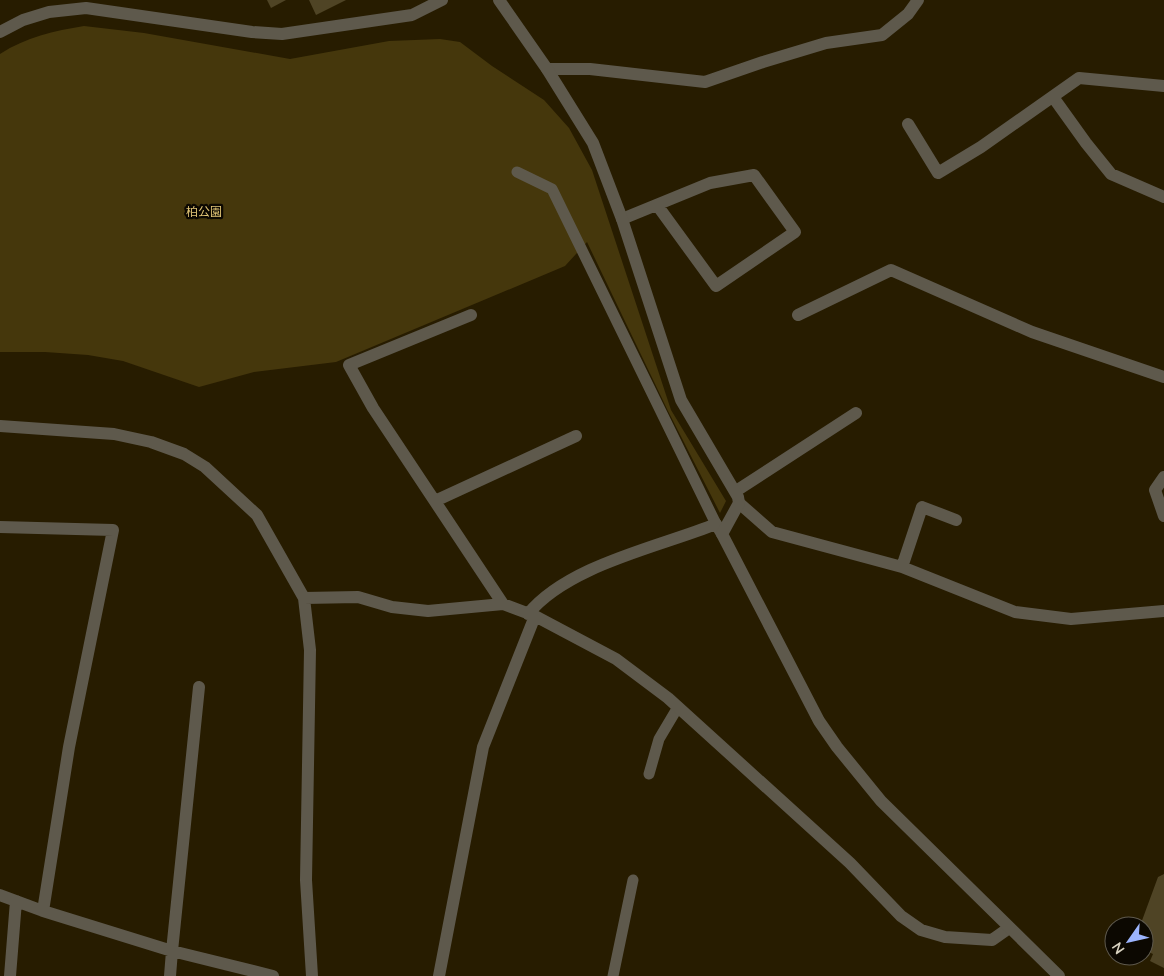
<svg xmlns="http://www.w3.org/2000/svg" width="1164" height="976" font-family="'Nunito Sans','Noto Sans JP',sans-serif">
  <style>
    .green { fill: #45370c }
    .building { fill: #4f4425 }
    .lines { fill: none; stroke-linecap: round; stroke-linejoin: round }
    .service { stroke: #5e594c; stroke-width: 11 }
    .minor { stroke: #5e594c; stroke-width: 12 }
    .tertiary { stroke: #5e594c; stroke-width: 12 }
    .labels { text-anchor: middle; stroke-width: 4.5; stroke-linejoin: round; paint-order: stroke }
    .park-label { font-size: 12px; fill: #e2c676; stroke: #0c0801 }
  </style>
  <rect width="100%" height="100%" fill="#271c00"/>
  <!-- green -->
  <path class="green" d="M84,26L144,33L290,59L389,41L440,39L460,42L492,66L544,100L569,128L592,170L671,410L726,501L720,513L668,411L587,242L565,266L336,362L254,372L199,387L123,361L88,355L45,352H0V54C26,37 54,31 84,26Z"/>
  <!-- building -->
  <path class="building" d="M267,0H286L271,8Z
    M309,0H346L316,15Z
    M1164,874V968L1150,961L1153,954L1144,950V926H1140L1158,877Z"/>
  <g class="lines">
    <!-- service -->
    <path class="service" d="M517,172L552,189L716,524
      M649,774L659,739L678,707
      M613,976L633,880"/>
    <!-- minor -->
    <path class="minor" d="M547,69H590L705,82L763,62L826,43L882,35L908,14L918,0
      M1053,97L1086,143L1111,174L1164,197
      M908,124L938,173L981,147L1079,78L1164,86
      M622,219L710,183L754,175L795,232L716,286L657,205
      M471,315L349,365L373,408L503,604
      M798,315L891,270L1032,332L1164,377
      M0,426L114,434L151,442L184,454L205,467L257,515L304,598L310,650L306,880L312,976
      M1164,477L1155,490L1164,516
      M736,491L856,413
      M435,501L576,436
      M739,503L772,532L902,567L1015,612L1071,619L1164,611
      M0,527L113,530L69,747L43,911L172,951L170,976
      M902,567L922,507L956,520
      M304,598L358,597L392,607L428,611L503,604L535,616L616,659L668,698L850,863L901,916L921,930L945,937L992,940L1009,928
      M528,614C568,565 659,547 716,524L722,534
      M199,687L172,951L273,976
      M0,895L43,911
      M10,976L16,901
      M439,976L483,747L535,616"/>
    <!-- tertiary -->
    <path class="tertiary" d="M499,0L547,69L593,143L622,219L681,400L738,497L739,503L722,534L819,721L837,747L881,801L1059,976
      M0,32L23,20L49,12L86,8L252,32L282,34L412,15L442,0"/>
  </g>
  <g class="labels">
    <!-- park labels -->
    <g class="park-label">
      <text x="204" y="216">柏公園</text>
    </g>
  </g>
  <!-- north arrow -->
  <g transform="translate(1129 941) rotate(236)"><circle r="24" fill="#0c0801" stroke="#5e594d"/>
  <path d="M0-4L9 19L0 12L-9 19Z" fill="#9cb4fd"/>
  <text y="-8" font-size="14" font-weight="bold" text-anchor="middle" fill="#d8d2c0">N</text>
  </g>
</svg>
